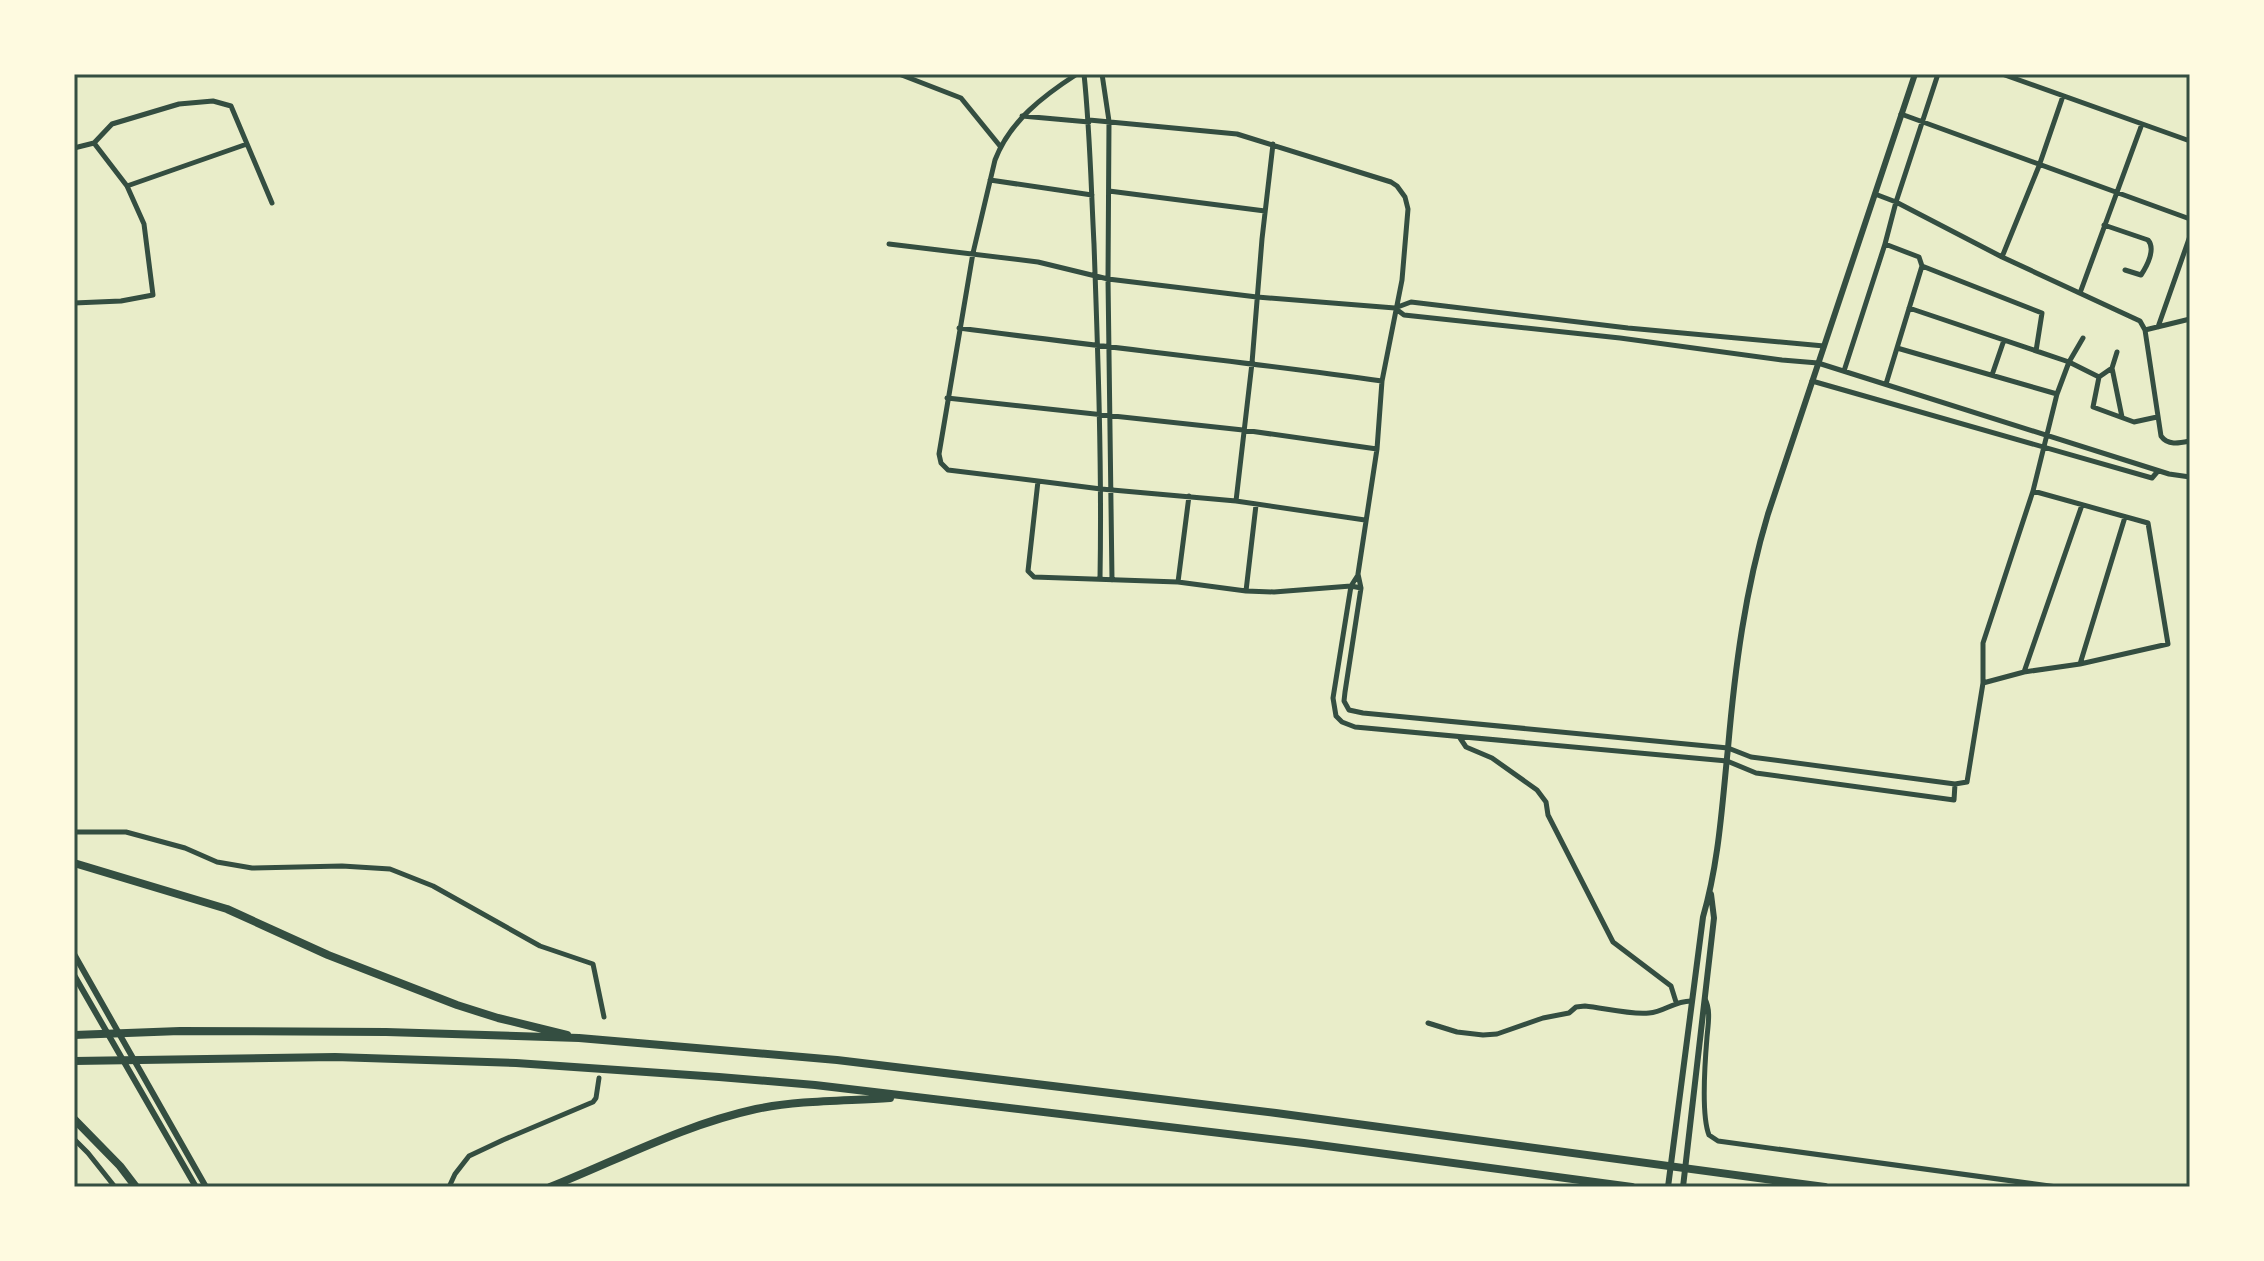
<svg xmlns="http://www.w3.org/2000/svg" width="2264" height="1261" font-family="'Fira Sans Condensed',sans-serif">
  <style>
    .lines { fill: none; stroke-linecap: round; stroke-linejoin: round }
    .minor { stroke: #344e41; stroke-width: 5 }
    .tertiary { stroke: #344e41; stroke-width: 6 }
    .motorway { stroke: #344e41; stroke-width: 8 }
    .neatline { fill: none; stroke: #344e41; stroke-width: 3 }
  </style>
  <rect width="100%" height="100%" fill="#e9edc9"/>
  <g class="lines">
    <!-- minor -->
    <path class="minor" d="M899,74L961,98L1000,146
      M1084,74C1090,131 1091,187 1094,244C1098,356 1102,468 1100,579
      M1102,74L1109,121L1108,279L1112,580
      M2002,74L2190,141
      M1901,114L2190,219
      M1022,116L1089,122
      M1089,120L1237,134L1391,182L1397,186L1405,197L1408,209L1402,280L1382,381L1377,449L1358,574L1361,588L1345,692L1344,701L1349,710L1363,713L1728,748L1751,757L1955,784
      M74,148L94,143L112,124L179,104L213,101L231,106L272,203
      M990,180L1092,195
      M127,186L247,144
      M1109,191L1265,211
      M1875,194L1896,202L2002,257L2140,321L2145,330L2161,436C2168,446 2180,443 2190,441
      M2104,225L2148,240C2156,249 2147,266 2141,275L2125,270
      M889,244L1038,262L1108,279L1257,297L1395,308L1411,302L1628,328L1824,346
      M1885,244L1896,202L1938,74
      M2002,257L2039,166L2063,96
      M2080,293L2142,124
      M74,303L121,301L153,295L144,224L127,186L94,143
      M1909,308L2069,362L2099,377
      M1396,309L1404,315L1620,338L1782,360L1818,363L2169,474L2190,477
      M2158,327L2190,236
      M959,328C1100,347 1242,361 1382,381
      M2145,330L2190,319
      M1897,348L2057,394
      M2117,352L2112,368L2099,377L2093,407L2134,422L2157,417
      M2112,368L2122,417
      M1844,371L1885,244L1919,257L1922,266L2042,313L2036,351
      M1992,375L2004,340
      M1812,381L2152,478L2158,471
      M1886,384L1922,266
      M947,398L1243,430L1377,449
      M1038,481L948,470L941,463L939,454L973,253L995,160C1010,121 1043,96 1077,74
      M1236,501L1252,363L1262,239L1273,144
      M1358,575L1351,586L1333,698L1336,716L1342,722L1355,727L1727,761L1756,773L1954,800L1955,784L1967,782L1983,683V643L2033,491L2057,394L2069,362L2083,338
      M1178,582L1189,496
      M1361,588L1351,586L1274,592L1246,591L1178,582L1034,577L1028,571L1038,481L1101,489L1236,501L1365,520
      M1246,591L1256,505
      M2080,664L2125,517
      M2024,672L2082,505
      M1983,683L2024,672L2080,664L2168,644L2148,523L2033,491
      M1460,738L1466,747L1492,758L1537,790L1546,802L1548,815L1613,942L1671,986L1676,1002
      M74,832H126L185,848L217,862L252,868L342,866L390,869L433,886L540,946L593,964L604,1017
      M1705,999C1711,1010 1708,1025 1707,1037C1705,1061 1701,1115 1709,1135L1718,1141L2057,1187
      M1428,1023L1457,1032L1483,1035L1497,1034L1543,1018L1569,1013L1576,1007L1585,1006C1604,1008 1630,1015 1649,1013C1664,1012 1674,1001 1691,1001
      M74,1139L88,1153L115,1187
      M449,1187L455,1174L469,1156L503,1140L593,1102L596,1098L599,1078"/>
    <!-- tertiary -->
    <path class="tertiary" d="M74,954L206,1187
      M74,975L196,1187
      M1668,1187L1703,917C1719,862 1722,805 1728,748C1735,668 1745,590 1768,514L1915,74
      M1683,1187L1714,918L1711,894"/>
    <!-- motorway -->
    <path class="motorway" d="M74,863L227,909L328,955L457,1005L498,1018L567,1035
      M74,1035L180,1031L386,1032L579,1038L837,1060L1276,1113L1825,1187
      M74,1061L335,1057L516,1063L719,1077L815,1085L1304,1143L1632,1187
      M74,1119L120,1166L136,1187
      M550,1187C618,1160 683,1125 756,1109C800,1100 845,1101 890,1098"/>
  </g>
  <!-- border -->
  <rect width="2264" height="1261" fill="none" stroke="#fefae0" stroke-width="152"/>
  <rect x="76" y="76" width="2112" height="1109" class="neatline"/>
</svg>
